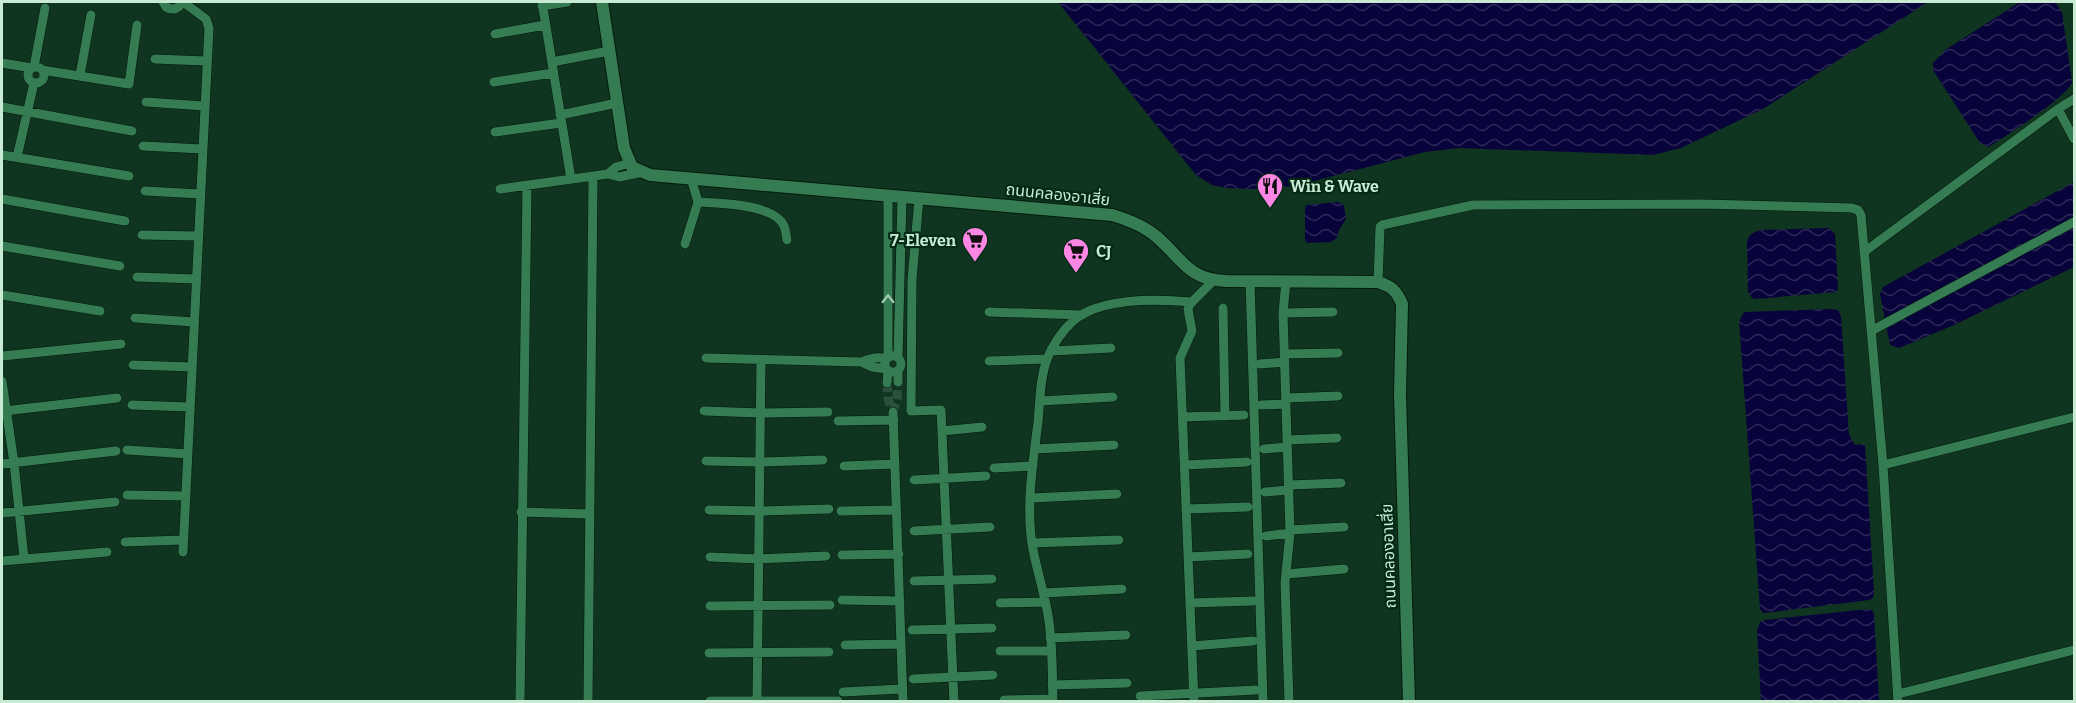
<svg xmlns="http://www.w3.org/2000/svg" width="2076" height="703" font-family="Bitter,'Noto Sans Thai',serif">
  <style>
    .water { fill: url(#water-waves) }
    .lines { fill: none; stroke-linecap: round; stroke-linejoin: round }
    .minor-tunnel { stroke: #2b4f3a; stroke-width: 9; stroke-dasharray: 9 4.5; stroke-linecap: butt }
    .minor-casing { stroke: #041a0d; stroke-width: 10 }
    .tertiary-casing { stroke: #041a0d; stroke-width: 14 }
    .minor { stroke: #367c53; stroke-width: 9 }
    .tertiary { stroke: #367c53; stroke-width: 12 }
    .oneway { stroke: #9dcaad }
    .labels { text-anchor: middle; stroke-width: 4.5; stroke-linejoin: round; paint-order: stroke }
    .poi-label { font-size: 16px; font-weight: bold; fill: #c9ebd3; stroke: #042a16; text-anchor: start }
    .street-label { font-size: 16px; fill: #c9ebd3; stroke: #042a16 }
  </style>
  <defs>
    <pattern id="water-waves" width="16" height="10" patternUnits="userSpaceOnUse" patternTransform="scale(1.5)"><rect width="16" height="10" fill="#09033b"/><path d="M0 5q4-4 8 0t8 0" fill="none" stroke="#2c2856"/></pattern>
  </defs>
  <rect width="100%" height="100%" fill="#0f341f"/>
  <!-- water -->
  <path class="water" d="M1058,2H1928L1763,109L1681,148L1653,155L1459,148L1425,152L1295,186L1252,189L1226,188L1212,185L1196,175Z
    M2020,2H2055L2062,12L2072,82C2067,98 2006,135 1989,147L1980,143L1933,70V63L1945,50Z
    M2074,182V267L1954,325L1899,348L1890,345L1880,294L1883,287Z
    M1338,202L1344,205L1346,219L1339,230L1337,238L1331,242L1307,243L1305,240V207L1307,205Z
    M1829,228L1835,234L1838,289L1836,292L1756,299L1752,298L1748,292L1747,242C1749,234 1753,232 1761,230Z
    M1832,309L1838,310L1841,316L1849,435L1855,445L1865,444L1874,592L1873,598L1869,600L1763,613L1760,609L1739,321L1744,312Z
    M1868,609L1873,611L1874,614L1879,701H1761L1757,631L1760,622L1765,620Z"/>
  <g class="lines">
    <!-- minor-tunnel -->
    <path class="minor-tunnel" d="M887,383L888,399L893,412
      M893,412L897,399L898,382"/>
    <!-- minor casing -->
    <g class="minor-casing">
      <path id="minor" d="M163,2L166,7C173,11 179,9 182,2
        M542,2L571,179
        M542,6L567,2
        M495,34L545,25
        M155,59L206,61
        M552,62L609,51
        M2,63L32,68
        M28 75a8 8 0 1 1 16 0a8 8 0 1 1-16 0Z
        M34,67L45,8
        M42,70L129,84L137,25
        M80,75L91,15
        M494,82L553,73
        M146,102L204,106
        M2,107L132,131
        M2058,109L2074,139
        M560,115L617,103
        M495,132L561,123
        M143,146L202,149
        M2,155L129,176
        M17,157L34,83
        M608,174L616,167L630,163
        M691,178L698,202C718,203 775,204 784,226C786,230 786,236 787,240
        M500,189L608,174L619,177L643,172
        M145,191L200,194
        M888,195V357
        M919,198L912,280L911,411L941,410L954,702
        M2,199L125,221
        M142,235L198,236
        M685,244L698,202
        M2,246L120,266
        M1864,252L2058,109L2074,99
        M137,277L196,279
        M1250,281L1263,702
        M1286,281L1283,313L1290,533L1285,583L1289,702
        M1378,282L1380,227L1382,225L1473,205L1702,204L1852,208L1858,210L1861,215L1883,465L1898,702
        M2,295L100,311
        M1223,308L1225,416
        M989,312L1082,315
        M1283,313L1333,312
        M135,318L194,322
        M1871,331L2074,222
        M1051,351L1111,348
        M1284,354L1338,353
        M2,356L121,344
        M885 364a8 8 0 1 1 16 0a8 8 0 1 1-16 0Z
        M706,358L861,362C870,359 877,356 886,359
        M898,358L902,197
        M989,361L1047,359
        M861,362L872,367L887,369
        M1260,364L1285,362
        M133,365L192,367
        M2,381L14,463L24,558
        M898,382V370
        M887,383L888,370
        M1286,398L1338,396
        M1040,401L1113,397
        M132,405L190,407
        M1261,405L1286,404
        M4,411L117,398
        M704,411L761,413L828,412
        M893,412L903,702
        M1183,417L1244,415
        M838,421L894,420
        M942,431L982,427
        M1287,440L1337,438
        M1035,449L1114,445
        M1264,449L1287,447
        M127,450L188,454
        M706,461L760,462L823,460
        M2,464L116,451
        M1185,465L1247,462
        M1883,465L2074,417
        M844,466L895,464
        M994,468L1033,466
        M914,480L986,476
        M1289,485L1341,483
        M1265,492L1289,490
        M127,495L186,496
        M1031,498L1117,494
        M1186,509L1248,507
        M709,510L760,511L829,509
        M841,511L896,510
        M521,512L590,514
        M2,513L115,502
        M1290,530L1344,527
        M914,531L990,527
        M1266,536L1290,533
        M125,542L183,540
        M1032,543L1119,540
        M183,552L209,28L206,19L183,2
        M842,555L899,554
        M710,557L759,559L826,556
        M1188,557L1248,554
        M2,561L107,552
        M1286,574L1344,569
        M914,581L992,579
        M1043,593L1122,589
        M842,600L900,601
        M1000,603L1045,602
        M1190,603L1253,601
        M710,606L830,605
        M912,630L992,628
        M1050,638L1126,635
        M845,645L900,644
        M1192,646L1253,641
        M1000,651H1050
        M709,653L829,652
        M913,679L993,675
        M1052,685L1127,683
        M843,692L902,689
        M1898,694L2074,650
        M1140,696L1256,690
        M1004,700L1053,699
        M710,701H838
        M520,702L527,186
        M588,702L593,176
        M757,702L761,360
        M1053,702C1052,673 1053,643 1048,615C1044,591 1036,568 1032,544C1026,504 1033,462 1038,422C1040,401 1040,379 1047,359C1052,346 1062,331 1072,322C1099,297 1157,299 1191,302
        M1194,702L1180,358L1192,331L1188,309L1190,304L1213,281"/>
    </g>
    <!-- tertiary casing -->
    <g class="tertiary-casing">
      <path id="tertiary" d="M602,2L624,148L632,167L650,175L1112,215C1129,220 1145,226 1158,238C1184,261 1188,279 1226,281L1378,282C1391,286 1397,291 1402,304L1400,394L1409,702"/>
    </g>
    <!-- minor -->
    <use href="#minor" class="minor"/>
    <!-- tertiary -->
    <use href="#tertiary" class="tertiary"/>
  </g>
  <!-- one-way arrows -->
  <defs><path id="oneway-chevron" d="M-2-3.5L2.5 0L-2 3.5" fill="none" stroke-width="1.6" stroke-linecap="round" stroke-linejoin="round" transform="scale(1.5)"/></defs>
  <use class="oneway" href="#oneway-chevron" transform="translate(888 299) rotate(-90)"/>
  <!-- icons -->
  <defs>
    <g id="restaurant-pin" transform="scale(1.35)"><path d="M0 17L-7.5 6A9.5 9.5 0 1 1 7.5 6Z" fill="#fc86e4" stroke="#042a16"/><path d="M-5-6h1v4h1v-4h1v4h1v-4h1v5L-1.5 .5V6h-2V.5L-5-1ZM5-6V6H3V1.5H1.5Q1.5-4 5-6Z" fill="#111"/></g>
    <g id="supermarket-pin" transform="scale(1.35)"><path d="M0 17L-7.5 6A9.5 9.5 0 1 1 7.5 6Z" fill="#fc86e4" stroke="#042a16"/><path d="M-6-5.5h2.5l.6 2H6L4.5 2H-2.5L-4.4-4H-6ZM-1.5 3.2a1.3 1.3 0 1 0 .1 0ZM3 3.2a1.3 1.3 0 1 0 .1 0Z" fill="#111"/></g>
  </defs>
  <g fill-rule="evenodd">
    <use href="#restaurant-pin" x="1270" y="186"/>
    <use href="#supermarket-pin" x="975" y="240"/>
    <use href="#supermarket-pin" x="1076" y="251"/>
  </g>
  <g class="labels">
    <!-- poi labels -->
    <g class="poi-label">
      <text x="1290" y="192">Win &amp; Wave</text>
      <text x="956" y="246" text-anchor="end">7-Eleven</text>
      <text x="1096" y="257">CJ</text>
    </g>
    <!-- street labels -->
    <g class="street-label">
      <text transform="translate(1058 194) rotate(6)" y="6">ถนนคลองอาเสี่ย</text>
      <text transform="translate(1388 556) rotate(-92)" y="6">ถนนคลองอาเสี่ย</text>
    </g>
  </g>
  <!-- border -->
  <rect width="2076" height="703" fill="none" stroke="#c9ebd3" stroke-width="6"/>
</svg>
